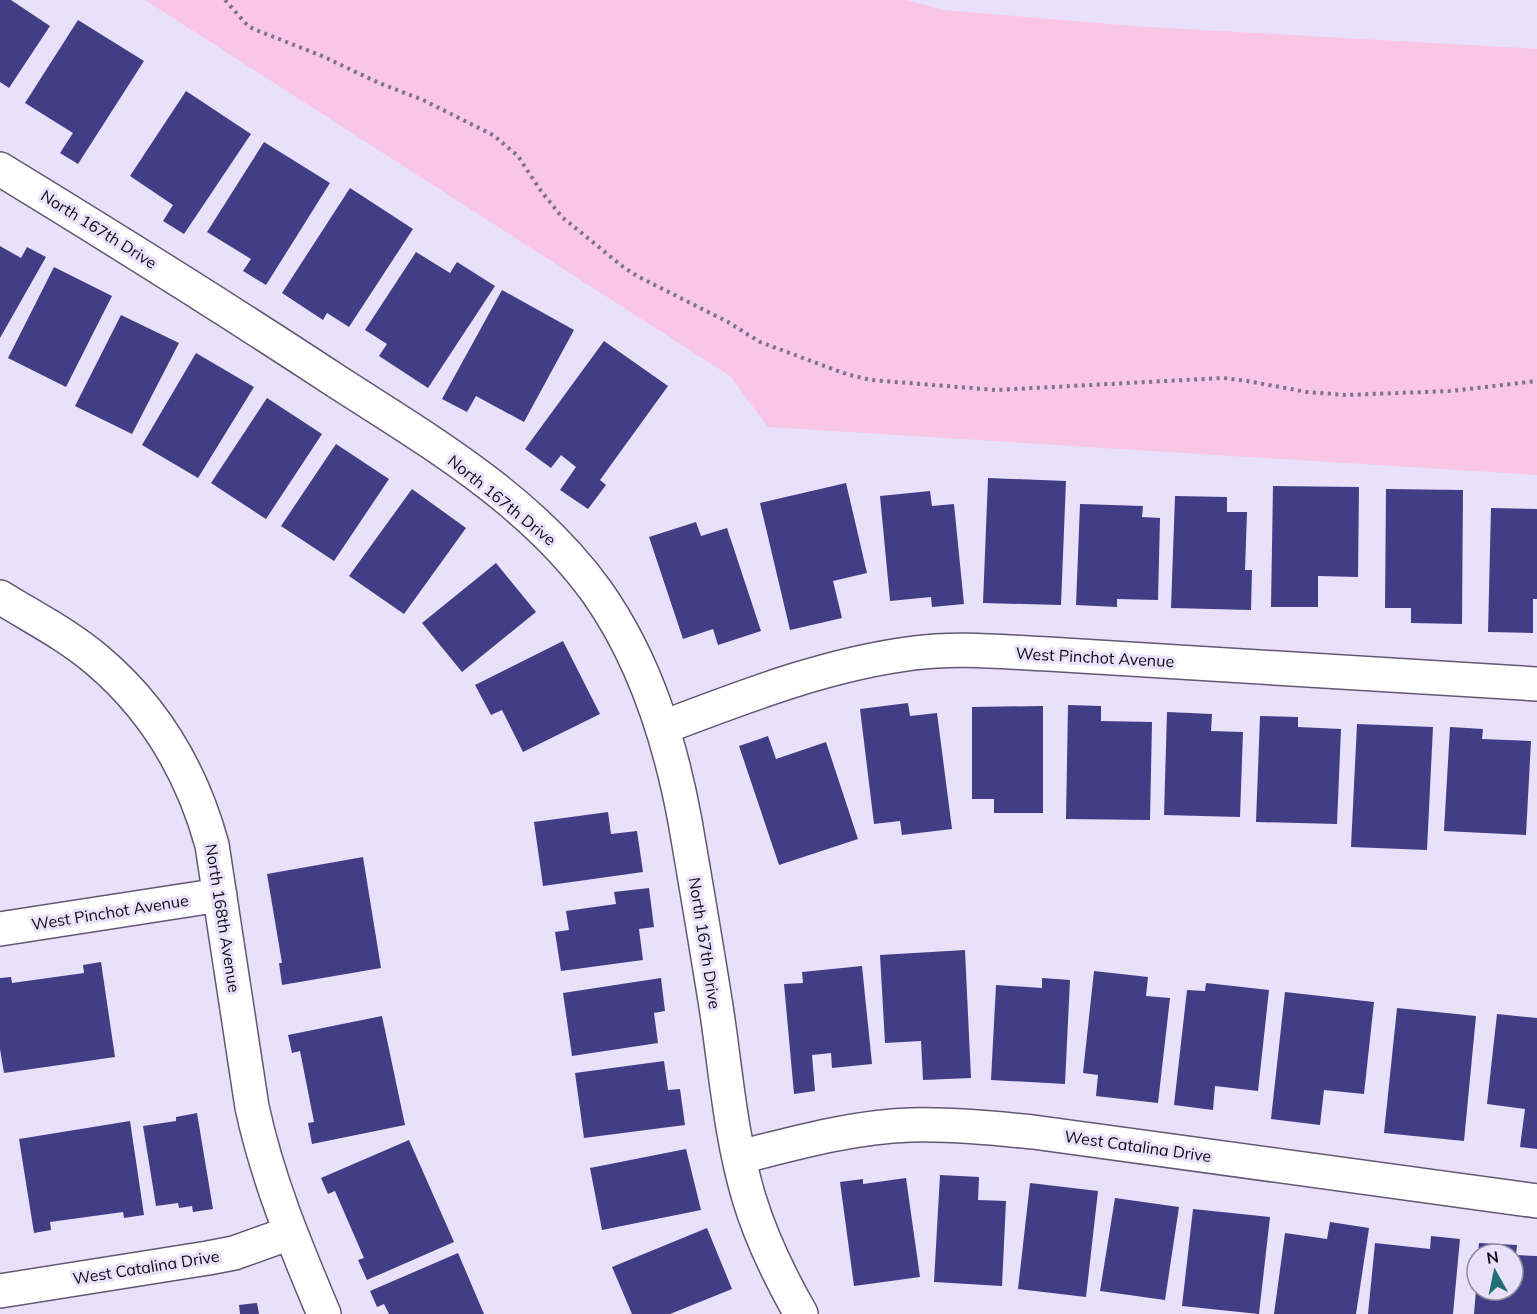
<svg xmlns="http://www.w3.org/2000/svg" width="1537" height="1314" font-family="Mulish,sans-serif">
  <style>
    .green { fill: #f9c6e7 }
    .building { fill: #423e86 }
    .lines { fill: none; stroke-linecap: round; stroke-linejoin: round }
    .minor-casing { stroke: #625874; stroke-width: 36 }
    .path { stroke: #7b7587; stroke-width: 4; stroke-dasharray: 3 4.5; stroke-linecap: butt }
    .minor { stroke: #fff; stroke-width: 33 }
    .labels { text-anchor: middle; stroke-width: 6; stroke-linejoin: round; paint-order: stroke }
    .street-label { font-size: 16px; fill: #0f0b16; stroke: #e9e0fa }
  </style>
  <rect width="100%" height="100%" fill="#e9e0fa"/>
  <!-- green -->
  <path class="green" d="M145,0H907L944,10L1133,26L1537,49V475L768,427L730,376Z"/>
  <!-- building -->
  <path class="building" d="M0,0H11L50,26L9,88L0,82Z
    M78,20L144,61L78,164L60,153L73,133L25,103Z
    M186,91L251,134L184,234L163,221L173,205L130,176Z
    M264,142L330,183L266,285L243,271L251,259L207,232Z
    M350,188L413,229L349,327L327,313L323,320L282,293Z
    M0,246L21,258L27,247L46,257L0,338Z
    M416,252L450,273L457,262L495,286L428,388L379,356L387,344L365,330Z
    M54,267L112,296L66,387L8,358Z
    M502,290L574,330L524,422L476,396L467,412L442,399Z
    M121,315L179,343L132,434L75,406Z
    M604,341L668,386L600,480L606,485L588,509L560,490L576,467L561,455L551,468L525,449Z
    M196,353L254,387L198,478L142,445Z
    M267,398L322,434L266,519L211,483Z
    M336,444L389,479L334,561L281,526Z
    M988,478L1066,481L1061,605L983,603Z
    M846,483L867,573L833,581L842,618L790,630L760,503Z
    M1273,486L1359,487L1358,577L1318,576V607H1271Z
    M412,489L466,528L404,614L349,576Z
    M1386,489L1463,490L1462,624L1411,623V608H1385Z
    M930,491L932,506L954,504L964,604L932,607L931,597L890,601L880,496Z
    M1175,496L1227,497V512H1247L1245,570H1252L1251,610L1171,608Z
    M1080,504L1143,506L1142,517L1160,518L1158,600L1117,599V607L1076,605Z
    M1491,508L1537,509V599H1533V633L1488,632Z
    M696,522L701,536L727,528L761,631L718,645L713,629L683,639L649,537Z
    M496,563L536,612L462,672L422,623Z
    M563,641L600,714L523,752L502,710L491,715L475,685Z
    M908,703L910,716L937,713L952,829L902,835L900,821L874,824L860,709Z
    M1068,705L1101,706V721L1152,722L1150,820L1066,819Z
    M1043,706V813H994V799H972V707Z
    M1167,712L1212,714L1211,731L1243,732L1240,817L1164,815Z
    M1260,716L1298,717V727L1341,729L1337,824L1256,822Z
    M1357,724L1433,727L1427,850L1351,847Z
    M1450,727L1483,729L1482,739L1531,741L1526,835L1444,831Z
    M768,736L776,759L826,742L858,839L779,865L739,746Z
    M608,812L611,834L637,831L643,872L543,886L534,822Z
    M363,857L381,968L282,985L279,963H282L267,874Z
    M649,888L654,927L639,929L643,960L561,971L555,932L569,930L566,911L616,904L614,892Z
    M965,950L971,1078L923,1080L921,1041L885,1043L880,955Z
    M101,962L115,1057L4,1073L0,1049V978L11,977L12,983L84,973L83,965Z
    M862,966L872,1064L832,1068L831,1053L812,1055L815,1091L794,1094L784,984L803,983L802,972Z
    M1094,971L1148,977L1146,996L1170,998L1158,1103L1096,1096L1098,1075L1083,1073Z
    M661,978L665,1011L654,1013L658,1043L572,1056L563,993Z
    M1042,978L1070,980L1065,1084L991,1080L996,985L1042,988Z
    M1206,983L1269,990L1258,1091L1215,1086L1213,1110L1174,1105L1187,990L1205,991Z
    M1285,992L1374,1002L1364,1094L1324,1090L1320,1125L1271,1119Z
    M1397,1008L1476,1016L1464,1141L1384,1133Z
    M1497,1014L1537,1018V1149L1520,1147L1525,1109L1487,1104Z
    M382,1016L405,1125L312,1144L308,1123L314,1122L300,1051L292,1053L288,1035Z
    M664,1061L668,1090L680,1089L685,1125L584,1138L575,1073Z
    M197,1113L213,1209L193,1212L192,1206L179,1208L178,1203L156,1206L143,1126L176,1121V1117Z
    M130,1121L144,1215L124,1218L123,1212L50,1222L51,1230L34,1233L19,1139Z
    M409,1140L454,1242L367,1280L358,1260L364,1258L335,1191L328,1194L321,1178Z
    M686,1149L701,1210L602,1230L590,1168Z
    M940,1175L979,1177L978,1200L1006,1201L1002,1286L934,1282Z
    M906,1178L920,1277L854,1286L840,1182L863,1179V1184Z
    M1030,1183L1098,1191L1086,1297L1018,1289Z
    M1115,1198L1179,1207L1165,1300L1100,1291Z
    M1193,1209L1270,1217L1259,1314L1182,1306Z
    M1330,1222L1369,1228L1356,1314H1274L1285,1233L1327,1239Z
    M707,1228L732,1289L670,1314H632L612,1267Z
    M1431,1236L1460,1239L1453,1314H1368L1375,1243L1430,1249Z
    M1479,1243L1517,1245L1516,1255L1537,1256V1314H1474L1476,1290H1513V1254H1478Z
    M458,1253L484,1314H389L384,1304L377,1307L370,1291Z
    M257,1303L259,1314H240L239,1305Z"/>
  <g class="lines">
    <!-- minor casing -->
    <g class="minor-casing">
      <path id="minor" d="M0,169C113,238 225,308 336,381C429,441 531,500 597,592C645,660 670,740 685,821C696,885 707,949 717,1013C726,1074 731,1138 749,1198C761,1238 780,1277 801,1314
        M0,597C32,617 68,635 97,660C155,709 192,772 212,845L252,1107C268,1181 295,1245 324,1314
        M664,727C746,696 827,664 914,653C958,647 1004,652 1048,654L1537,684
        M0,929L220,895
        M740,1157C795,1143 852,1127 910,1125C952,1124 992,1128 1033,1132L1537,1201
        M0,1291L208,1258L234,1253L290,1233"/>
    </g>
    <!-- path -->
    <path class="path" d="M225,0L248,26L256,30L322,56L379,83L423,100L493,135L518,156L541,191L562,217L622,266L637,276L728,322L760,342L846,374L871,380L996,390L1223,378L1247,381L1307,392L1346,395L1451,391L1537,381"/>
    <!-- minor -->
    <use href="#minor" class="minor"/>
  </g>
  <g class="labels">
    <!-- street labels -->
    <g class="street-label">
      <text transform="translate(99 229) rotate(32)" y="6">North 167th Drive</text>
      <text transform="translate(502 500) rotate(39)" y="6">North 167th Drive</text>
      <text transform="translate(1095 657) rotate(3)" y="6">West Pinchot Avenue</text>
      <text transform="translate(110 912) rotate(-9)" y="6">West Pinchot Avenue</text>
      <text transform="translate(223 918) rotate(81)" y="6">North 168th Avenue</text>
      <text transform="translate(705 943) rotate(81)" y="6">North 167th Drive</text>
      <text transform="translate(1138 1146) rotate(8)" y="6">West Catalina Drive</text>
      <text transform="translate(146 1267) rotate(-9)" y="6">West Catalina Drive</text>
    </g>
  </g>
  <!-- north arrow -->
  <g transform="translate(1495 1272) rotate(351)"><circle r="28" fill="#e9e0fa" stroke="#928b9f" stroke-width="1.5"/>
  <path d="M0-4.5L10 22L0 15L-10 22Z" fill="#236d76"/>
  <text y="-9" font-size="16" font-weight="bold" text-anchor="middle" fill="#0f0b16">N</text>
  </g>
</svg>
